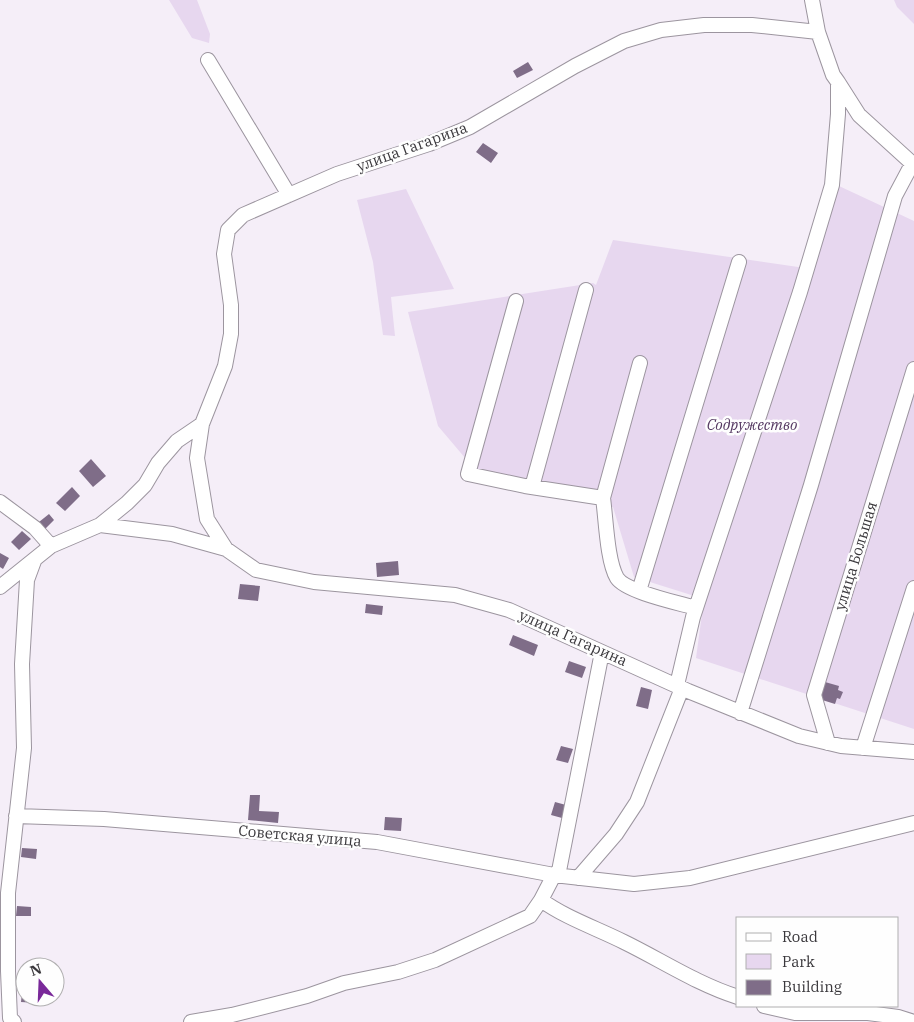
<svg xmlns="http://www.w3.org/2000/svg" width="914" height="1022" font-family="'IBM Plex Serif',serif">
  <style>
    .green { fill: #e7d7ef }
    .building { fill: #7f6d88 }
    .lines { fill: none; stroke-linecap: round; stroke-linejoin: round }
    .minor-casing { stroke: #9c959f; stroke-width: 16 }
    .minor { stroke: #fff; stroke-width: 14 }
    .labels { text-anchor: middle; stroke-width: 5; stroke-linejoin: round; paint-order: stroke }
    .street-label { font-size: 15px; fill: #3a383c; stroke: #fefefe }
    .park-label { font-size: 15px; font-style: italic; fill: #553962; stroke: #fefefe }
  </style>
  <rect width="100%" height="100%" fill="#f5eef8"/>
  <!-- green -->
  <path class="green" d="M169,0H197L210,34L209,43L192,38Z
    M894,0H914V24L897,7Z
    M839,186L914,221V729L696,658L704,599L634,577L613,507L488,485L438,426L408,312L593,283L596,285L613,240L812,269Z
    M406,189L454,289L391,297L395,336L383,335L373,262L357,200Z"/>
  <!-- building -->
  <path class="building" d="M528,62L533,70L517,78L513,71Z
    M483,143L498,153L491,163L476,152Z
    M91,459L106,476L93,487L79,471Z
    M72,487L80,496L65,511L56,503Z
    M49,514L54,520L45,529L39,522Z
    M22,531L31,539L19,550L11,542Z
    M0,553L9,558L3,569L0,567Z
    M398,561L399,575L377,577L376,563Z
    M240,584L260,586L258,601L238,599Z
    M366,604L383,606L382,615L365,613Z
    M513,635L538,645L534,656L509,645Z
    M569,661L586,667L582,678L565,672Z
    M825,682L839,686L838,690L843,692L840,699L837,698L835,704L819,699Z
    M641,687L652,690L648,709L636,706Z
    M561,746L573,749L568,763L556,760Z
    M250,795H260L259,811L279,812L278,823L248,820Z
    M555,802L566,805L562,818L551,815Z
    M385,817L402,818L401,831L384,830Z
    M22,848L37,849L36,859L21,857Z
    M17,906L31,907V916H16Z
    M22,992H25V997H37V1003L21,1002Z"/>
  <g class="lines">
    <!-- minor casing -->
    <g class="minor-casing">
      <path id="minor" d="M812,0L818,32L833,75L838,82L859,115L914,165
        M818,32L752,25H704L661,30L624,41L575,66L470,127L429,144L337,174L243,215L228,230L224,254L231,305V334L225,366L202,424L197,458L207,519L226,549L256,570L314,582L455,595L509,610L688,691L799,736L841,746L914,752
        M208,60L289,195
        M516,301L468,474L525,486L603,498C606,519 607,561 617,578C626,592 679,603 696,608
        M532,487L586,290
        M603,498L640,363
        M0,502L35,528L51,546
        M100,525L127,503L145,485L158,463L177,441L202,424
        M0,587L51,546L100,525L172,534L226,549
        M639,591L739,262
        M677,685L693,617L800,292L832,185L838,114V82
        M740,713L811,485L895,196L912,164
        M828,743L814,695L914,369
        M863,748L914,588
        M16,816L104,819L377,842L554,875L541,900L530,916L435,960L398,972L344,983L307,996L232,1015L191,1022
        M554,875L634,884L690,878L914,823
        M558,876L602,652
        M578,878L616,834L637,802L682,688
        M541,900C566,918 596,928 624,942C661,960 697,984 738,997
        M764,1006L795,1013H868L898,1017L914,1022
        M14,1022L10,1018L8,971V893L24,748L22,664L27,580L34,561"/>
    </g>
    <!-- minor -->
    <use href="#minor" class="minor"/>
  </g>
  <g class="labels">
    <!-- street labels -->
    <g class="street-label">
      <text transform="translate(412 147) rotate(-20)" y="5">улица Гагарина</text>
      <text transform="translate(856 556) rotate(-73)" y="5">улица Большая</text>
      <text transform="translate(573 638) rotate(24)" y="5">улица Гагарина</text>
      <text transform="translate(300 836) rotate(5)" y="5">Советская улица</text>
    </g>
    <!-- park labels -->
    <g class="park-label">
      <text x="752" y="430">Содружество</text>
    </g>
  </g>
  <!-- legend -->
  <rect x="736" y="917" width="162" height="90" fill="#fefefe" stroke="#b0afb0"/>
  <rect x="746" y="933" width="25" height="8" fill="#ffffff" stroke="#b0afb0"/>
  <text x="782" y="942" font-size="15" fill="#3a383c">Road</text>
  <rect x="746" y="954" width="25" height="15" fill="#e7d7ef" stroke="#b0afb0"/>
  <text x="782" y="967" font-size="15" fill="#3a383c">Park</text>
  <rect x="746" y="980" width="25" height="15" fill="#7f6d88" stroke="#b0afb0"/>
  <text x="782" y="992" font-size="15" fill="#3a383c">Building</text>
  <!-- north arrow -->
  <g transform="translate(40 982) rotate(341)"><circle r="24" fill="#fefefe" stroke="#b0afb0"/>
  <path d="M0-4L9 19L0 12L-9 19Z" fill="#792899"/>
  <text y="-8" font-size="14" font-weight="bold" text-anchor="middle" fill="#3a383c">N</text>
  </g>
</svg>
